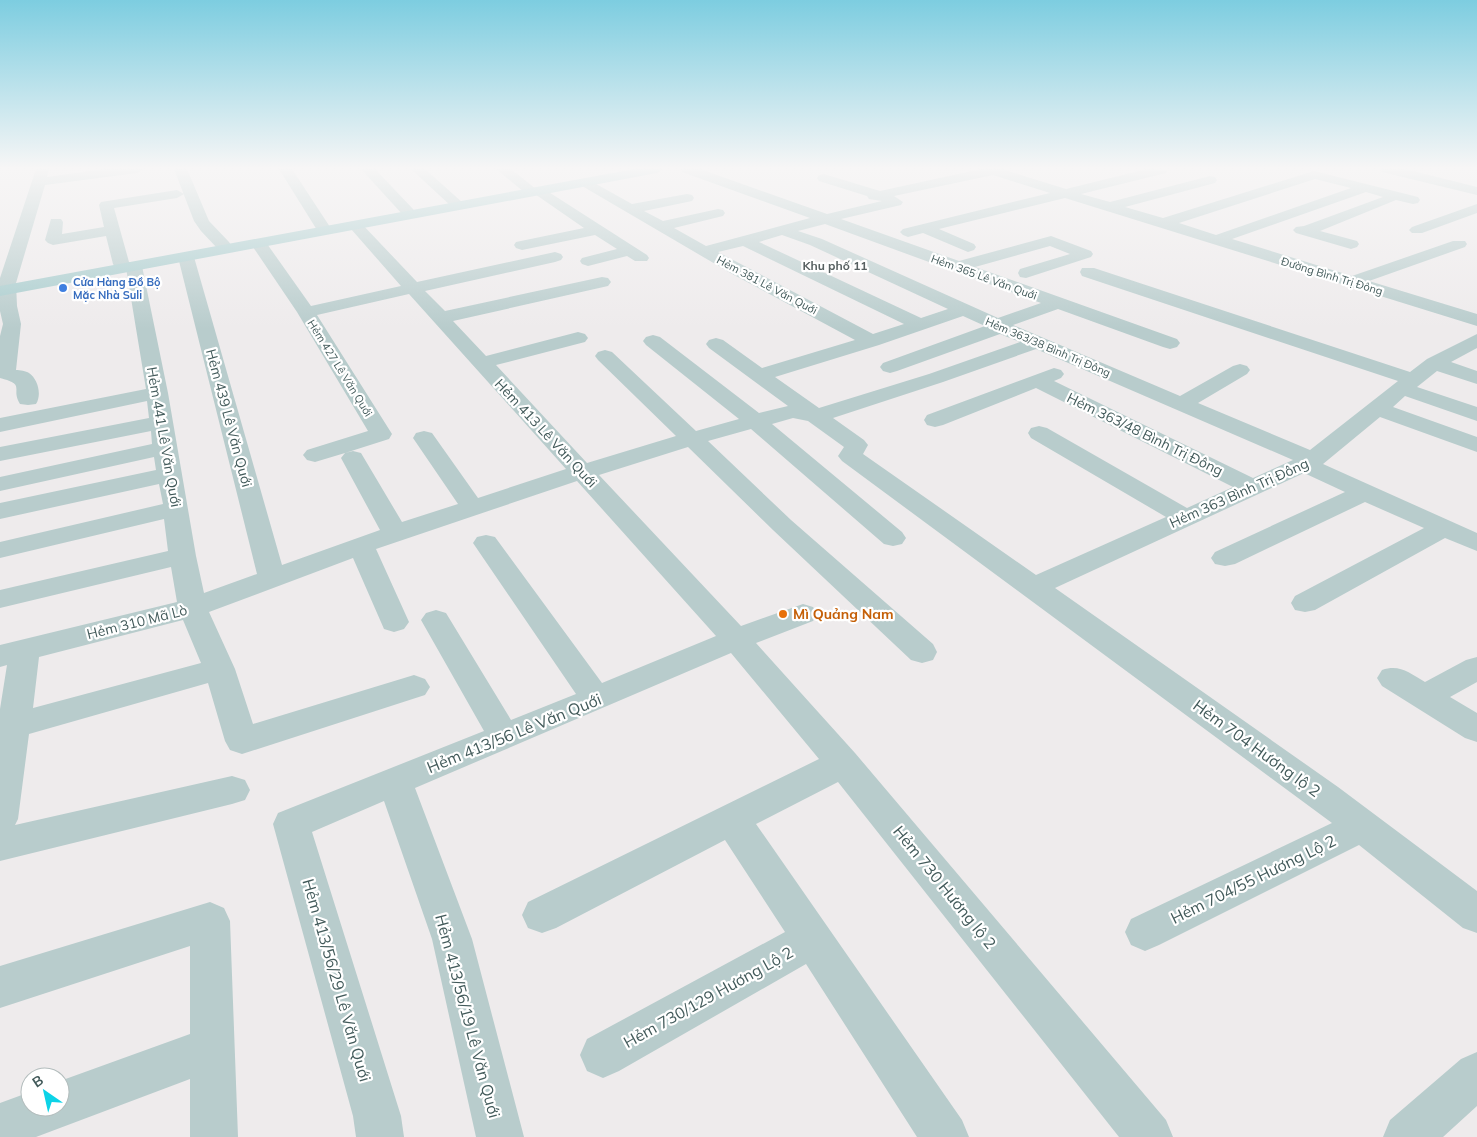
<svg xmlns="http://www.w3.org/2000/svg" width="1477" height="1137" font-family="Mulish,sans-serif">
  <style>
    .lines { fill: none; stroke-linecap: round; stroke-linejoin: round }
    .minor { fill: #b8cccc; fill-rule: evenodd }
    .major { fill: #a8cccd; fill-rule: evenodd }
    .shop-dot { fill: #3f7fe0; stroke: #fff; stroke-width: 2 }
    .food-dot { fill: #e8710a; stroke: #fff; stroke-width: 2 }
    .labels { text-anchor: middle; stroke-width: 4.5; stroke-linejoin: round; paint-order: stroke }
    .far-street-label { font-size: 11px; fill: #425a5a; stroke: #fff }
    .far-shop-label { font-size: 11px; font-weight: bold; fill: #366cbe; stroke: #fff; text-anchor: start }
    .far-neighbourhood-label { font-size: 12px; font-weight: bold; fill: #576061; stroke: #fff }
    .street-label { font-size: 14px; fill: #425a5a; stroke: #fff }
    .food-label { font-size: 14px; font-weight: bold; fill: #c56008; stroke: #fff; text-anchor: start }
    .near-street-label { font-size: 16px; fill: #425a5a; stroke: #fff }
  </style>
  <rect width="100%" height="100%" fill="#eeebec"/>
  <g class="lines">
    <!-- minor -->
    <path class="minor" d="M36,169H49L47,177L104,169H143L137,173L45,185L16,283L17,306L21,324L16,370C20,370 26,371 29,373C38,379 42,395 36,404L28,405L20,404C10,388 27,385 0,378V336L3,324L0,311V278Z
      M174,169H187L209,221L229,242L231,245L229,248H217L201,231L194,221Z
      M279,169H292L330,227L327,230H317Z
      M361,169H375L413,209L415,212L413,215H403Z
      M411,169H425L463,203L461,206H451Z
      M496,169H511L536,189H544L647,255L649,258L647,261H635L627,256L588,266L582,264L580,261L582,258L617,249L595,235L522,250L516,248L514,245L516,242L584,228L532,192H524Z
      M681,169H700L827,214L882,201L869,199L867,196L819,181L817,178L819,175L824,174L880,191L981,169H1002L1066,189L1147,169L1168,170L1166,173L1081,194L1110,202L1210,176L1215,177L1217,180L1215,183L1125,207L1163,218L1314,171L1418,197L1420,200L1418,203L1413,204L1396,200L1320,231L1357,241L1359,244L1357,247L1351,249L1296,233L1293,230L1296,227L1304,226L1383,197L1366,192L1232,239L1352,276L1453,241H1465L1467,244L1465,247L1369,281L1477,314V326L1065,198L939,229L974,244L976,247L974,250L968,252L923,233L908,237L903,235L900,232L903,229L1050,193L993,175L894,196L903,202L901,205L841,219L959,261L1051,236L1091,251L1093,254L1091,257L1026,278L1020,277L1018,273L1020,269L1070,254L1050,246L975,267L1177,339L1180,343L1177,347L1170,349L1163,347L1058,309L1013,325L1180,396L1233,366L1240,364L1247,366L1250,370L1247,374L1198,403L1310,450L1398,381L1082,276L1080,272L1082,268H1094L1410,372L1427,359L1477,334V348L1451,362L1477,371V384L1437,371L1417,387L1477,407V421L1405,396L1393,407L1477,437V452L1380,417L1323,464L1477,533V551L1445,538L1315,610L1305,612L1295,610L1291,603L1295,596L1424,528L1365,502L1235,564L1225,566L1215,564L1211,558L1215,552L1345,492L1304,473L1055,588L1338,787L1477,891V933L1463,928L1359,845L1159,945L1145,951L1131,945L1125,932L1131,919L1332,823L842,461L838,456L844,447L808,421L793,418L772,424L902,532L906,538L902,544L893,546L884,544L751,429L708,441L791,520L933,644L937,652L933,660L922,663L911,660L773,530L688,447L599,475L741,626L803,604L813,607L818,614L813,621L756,643L855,753L1166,1120L1173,1137H1119L838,782L756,824L962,1120L969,1137H917L806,964L619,1071L603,1078L587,1071L580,1055L587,1039L785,932L725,840L556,928L542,933L528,928L522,915L528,902L819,759L731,653L415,788L472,939L524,1137H476L432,939L384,801L312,832L401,1116L404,1137H356L353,1116L273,824L278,813L484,731L421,620L426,613L436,610L446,613L511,720L576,694L473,543L477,537L486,535L495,537L602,683L716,636L577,481L376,549L409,622L404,629L394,632L384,629L353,558L209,612L235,669L253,724L414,675L425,679L430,687L425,695L242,754L230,750L225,741L208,683L29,734L18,819L15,825L232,776L245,780L250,790L245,800L232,804L0,861V709L7,665L0,667V645L177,602L171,567L0,608V590L168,551L164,519L0,558V542L163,504L159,484L0,519V503L156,470L154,457L0,491V477L152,444L151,431L0,461V447L149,418L147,401L0,432V418L146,389L126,268L115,267L113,264L106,236L53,245L48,243L45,240L51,219H61L63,222L62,234L104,227L99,205L101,202L177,190L184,194L177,198L114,208L129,262L140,263L142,266L168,393L196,556L204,593L257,574L178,257L180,254H192L194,257L282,565L380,530L341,458L345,453L315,462L307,460L303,455L307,450L368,431L297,312L251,244L253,241H265L311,306L401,286L351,229L348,226L351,223H361L417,282L555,252L561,254L563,257L561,260L555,262L425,291L445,311L602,277L608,278L611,282L608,286L453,321L486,356L578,332L585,334L588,338L585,342L496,365L587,463L676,436L598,360L595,356L598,352L605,350L612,352L696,431L739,419L646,345L643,341L646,337L653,335L660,337L759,413L788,406L709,348L706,344L709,340L716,338L723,340L762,368L855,340L734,275L577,183L584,179L589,180L632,204L687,194L692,195L694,198L692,201L644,211L663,221L718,209L723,210L725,213L723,216L674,228L706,246L810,218L682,172ZM1315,179L1351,188L1216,235L1179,223ZM825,224L1041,303L998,318L822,239L798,231ZM782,235L810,245L948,309L921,318L759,242ZM743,246L904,324L873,334L718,252ZM409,294L566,469L478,498L432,433L424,431L416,433L413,438L458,504L402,522L361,453L353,451L345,453L389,439L392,434L317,315ZM963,316L985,326L883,363L880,367L883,371L890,373L897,371L1000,334L1020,342L929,374L819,408L775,377L879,345ZM1036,349L1293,460L1253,478L1054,381L1061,378L1064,374L1061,370L1054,368L927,415L924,420L927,425L935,427L943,425L1036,388L1233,487L1187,508L1047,428L1039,426L1031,428L1028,433L1031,438L1166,517L1036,575L863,454L868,445L864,440L833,418L943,382ZM183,620L201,663L33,708L39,657Z
      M1381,169H1405L1477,187V195L1382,172Z
      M1477,204V213L1422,233H1412L1409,230L1412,227Z
      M1477,657V682L1450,697L1477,713V742L1465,738L1382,686L1377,678L1382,670C1400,664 1409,673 1425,682L1466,660Z
      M210,902L224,908L230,921L238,1137H190V1079L36,1137H0V1103L30,1092V1107H60V1081L190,1034V946L0,1008V966Z
      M1477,1052V1106L1443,1137H1383L1390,1120L1461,1059Z"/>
    <!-- major -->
    <path class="major" d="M634,169H663L657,173L0,296V286Z"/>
  </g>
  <!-- sky -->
  <linearGradient id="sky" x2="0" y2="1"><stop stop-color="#7dcde0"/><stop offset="0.51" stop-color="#f7f6f6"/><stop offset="1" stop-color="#f7f6f6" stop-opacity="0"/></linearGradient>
  <rect width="1477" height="329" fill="url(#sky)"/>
  <!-- markers -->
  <circle class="shop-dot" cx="63" cy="288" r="5"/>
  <circle class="food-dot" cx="783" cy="614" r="5"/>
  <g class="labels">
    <!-- far-street labels -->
    <g class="far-street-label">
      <text transform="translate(1332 276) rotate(17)" y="4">Đường Bình Trị Đông</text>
      <text transform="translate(984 277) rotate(20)" y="4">Hẻm 365 Lê Văn Quới</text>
      <text transform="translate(767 285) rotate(28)" y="4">Hẻm 381 Lê Văn Quới</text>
      <text transform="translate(1048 347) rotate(23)" y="4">Hẻm 363/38 Bình Trị Đông</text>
      <text transform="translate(340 368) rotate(58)" y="4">Hẻm 427 Lê Văn Quới</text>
    </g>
    <!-- far-shop labels -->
    <g class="far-shop-label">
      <text x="73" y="286">Cửa Hàng Đồ Bộ<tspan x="73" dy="13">Mặc Nhà Suli</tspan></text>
    </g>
    <!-- far-neighbourhood labels -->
    <g class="far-neighbourhood-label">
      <text x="835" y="270">Khu phố 11</text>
    </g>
    <!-- street labels -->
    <g class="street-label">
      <text transform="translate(229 418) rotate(75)" y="5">Hẻm 439 Lê Văn Quới</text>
      <text transform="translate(546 433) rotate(47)" y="5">Hẻm 413 Lê Văn Quới</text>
      <text transform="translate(1145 434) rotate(26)" y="5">Hẻm 363/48 Bình Trị Đông</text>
      <text transform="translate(164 437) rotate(80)" y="5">Hẻm 441 Lê Văn Quới</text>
      <text transform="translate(1239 493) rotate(-24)" y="5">Hẻm 363 Bình Trị Đông</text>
      <text transform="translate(137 622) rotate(-14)" y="5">Hẻm 310 Mã Lò</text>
    </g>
    <!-- food labels -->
    <g class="food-label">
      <text x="793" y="619">Mì Quảng Nam</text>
    </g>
    <!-- near-street labels -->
    <g class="near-street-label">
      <text transform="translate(514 733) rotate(-22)" y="6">Hẻm 413/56 Lê Văn Quới</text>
      <text transform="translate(1257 748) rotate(36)" y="6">Hẻm 704 Hương lộ 2</text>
      <text transform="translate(1253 879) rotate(-26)" y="6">Hẻm 704/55 Hương Lộ 2</text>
      <text transform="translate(945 887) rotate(51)" y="6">Hẻm 730 Hương lộ 2</text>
      <text transform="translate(337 980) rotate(74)" y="6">Hẻm 413/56/29 Lê Văn Quới</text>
      <text transform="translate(708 997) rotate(-29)" y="6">Hẻm 730/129 Hương Lộ 2</text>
      <text transform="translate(468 1016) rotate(75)" y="6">Hẻm 413/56/19 Lê Văn Quới</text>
    </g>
  </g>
  <!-- north arrow -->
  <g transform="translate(45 1092) rotate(326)"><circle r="24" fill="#ffffff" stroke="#b3bdbd"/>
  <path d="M0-4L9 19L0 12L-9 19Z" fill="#0cd3e7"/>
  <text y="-8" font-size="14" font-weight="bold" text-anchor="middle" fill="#425a5a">B</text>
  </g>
</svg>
